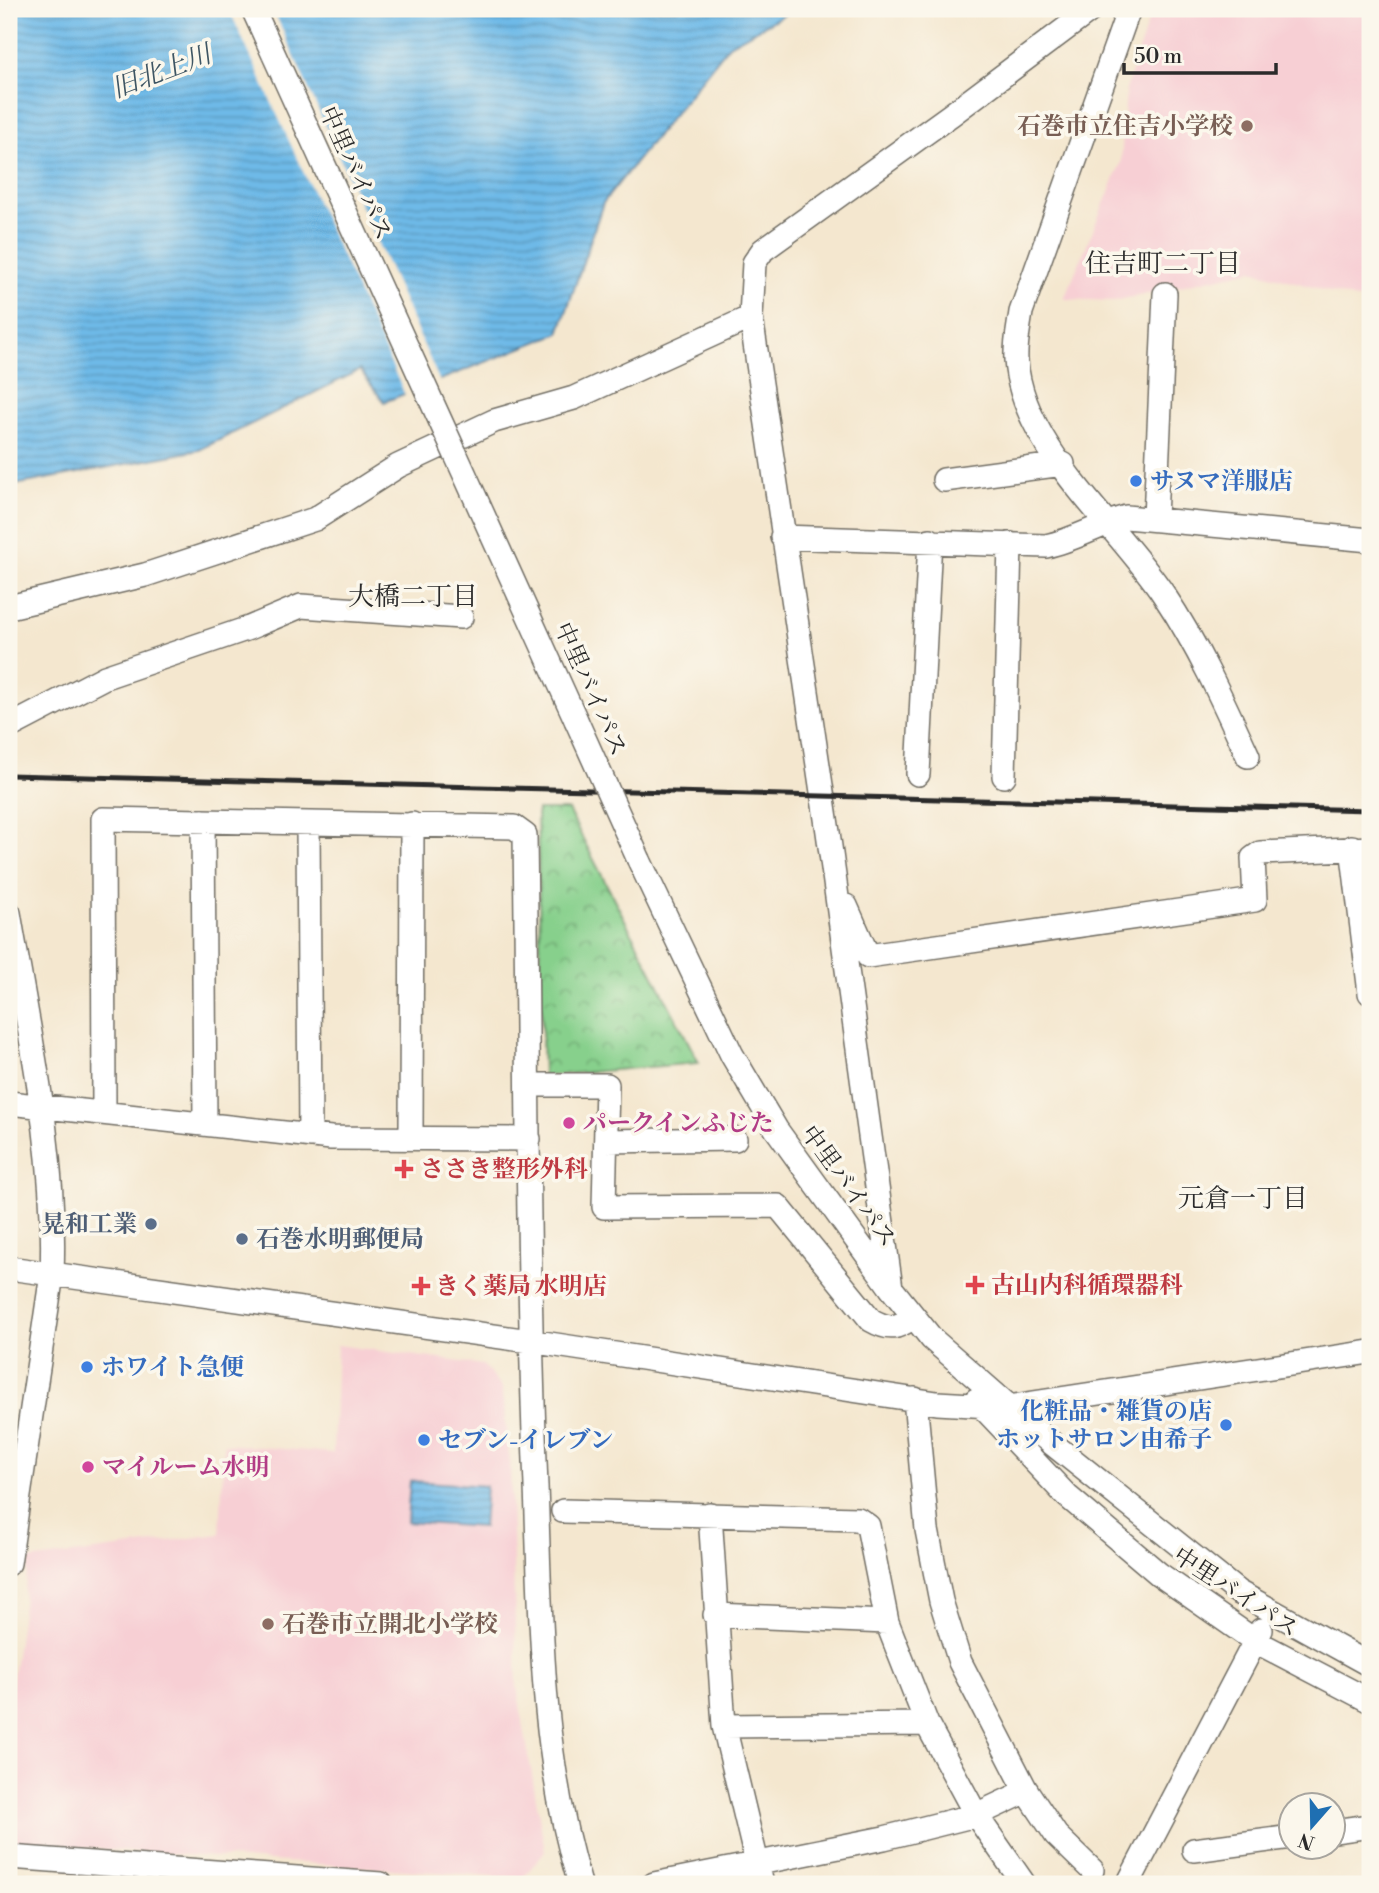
<svg xmlns="http://www.w3.org/2000/svg" width="1379" height="1893" font-family="'Libre Bodoni','Noto Serif JP',serif">
  <style>
    .built { fill: #f7cfd4 }
    .park { fill: url(#park-crowns); stroke: #597e5c; stroke-width: 2 }
    .water { fill: url(#water-rules); stroke: #4c728a; stroke-width: 2 }
    .pier { fill: #f4e7cf }
    .lines { fill: none; stroke-linecap: round; stroke-linejoin: round }
    .minor-casing { stroke: #716d64; stroke-width: 26 }
    .minor { stroke: #fff; stroke-width: 23 }
    .rail { stroke: #2b2b2b; stroke-width: 5 }
    .minor-bridge-casing { stroke: #716d64; stroke-width: 26; stroke-linecap: butt }
    .minor-bridge { stroke: #fff; stroke-width: 23 }
    .education-dot { fill: #8d6e63; stroke: #fbf7ec; stroke-width: 2.5 }
    .shop-dot { fill: #3f7fe0; stroke: #fbf7ec; stroke-width: 2.5 }
    .hotel-dot { fill: #d1479c; stroke: #fbf7ec; stroke-width: 2.5 }
    .health-dot { fill: #e0444e; stroke: #fbf7ec; stroke-width: 2.5 }
    .service-dot { fill: #5c6f8a; stroke: #fbf7ec; stroke-width: 2.5 }
    .labels { text-anchor: middle; stroke-width: 7; stroke-linejoin: round; paint-order: stroke }
    .education-label { font-size: 24px; font-weight: bold; fill: #785e54; stroke: #fbf7ec; text-anchor: end }
    .street-label { font-size: 24px; fill: #2b2b2b; stroke: #fbf7ec }
    .shop-label { font-size: 24px; font-weight: bold; fill: #366cbe; stroke: #fbf7ec; text-anchor: start }
    .hotel-label { font-size: 24px; font-weight: bold; fill: #b23c85; stroke: #fbf7ec; text-anchor: start }
    .health-label { font-size: 24px; font-weight: bold; fill: #be3a42; stroke: #fbf7ec; text-anchor: start }
    .service-label { font-size: 24px; font-weight: bold; fill: #4e5e75; stroke: #fbf7ec; text-anchor: end }
    .water-label { font-size: 26px; font-style: italic; fill: #3f5664; stroke: #fbf7ec }
    .neighbourhood-label { font-size: 26px; fill: #2b2b2b; stroke: #fbf7ec }
  </style>
  <defs>
    <pattern id="park-crowns" width="20" height="18" patternUnits="userSpaceOnUse" patternTransform="scale(1.75)"><rect width="20" height="18" fill="#87d08c"/><path d="M2 6a3 3 0 1 1 6 0M12 15a3 3 0 1 1 6 0" fill="none" stroke="#6fa973"/></pattern>
    <pattern id="water-rules" width="6" height="5" patternUnits="userSpaceOnUse" patternTransform="scale(1.75)"><rect width="6" height="5" fill="#6ebae8"/><path d="M0 2.5h6" fill="none" stroke="#5b97bc"/></pattern>
  </defs>
  <rect width="100%" height="100%" fill="#fbf7ec"/>
  <filter id="ink" filterUnits="userSpaceOnUse"><feTurbulence type="fractalNoise" baseFrequency=".0143" numOctaves="2"/><feDisplacementMap in="SourceGraphic" scale="14" xChannelSelector="R" yChannelSelector="G"/><feConvolveMatrix kernelMatrix="1 2 1 2 8 2 1 2 1" color-interpolation-filters="sRGB"/></filter>
  <filter id="wash" filterUnits="userSpaceOnUse"><feTurbulence type="fractalNoise" baseFrequency=".00686" numOctaves="4" result="noise"/><feDisplacementMap in="SourceGraphic" scale="28" xChannelSelector="R" yChannelSelector="G"/><feGaussianBlur stdDeviation="1.57" result="paint"/><feColorMatrix in="noise" values="0 0 0 0 0 0 0 0 0 0 0 0 0 0 0 0 0 1.4 0 .05"/><feComposite in="paint" operator="in"/></filter>
  <g filter="url(#wash)">
    <rect width="100%" height="100%" fill="#f4e7cf"/>
    <!-- built -->
    <path class="built" d="M1152,9H1370V303L1252,270L1114,301L1064,299L1121,163L1126,90Z
      M337,1345L483,1365L502,1388L510,1468L517,1687L545,1851L523,1878L9,1843V1707L29,1560L220,1534L224,1444L333,1453Z"/>
    <!-- park -->
    <path class="park" d="M537,810H568L699,1063L543,1076Z"/>
    <!-- water -->
    <path class="water" d="M9,9H794L729,45L603,203L559,333L384,402L360,370L199,450L9,486Z
      M410,1481L486,1486L483,1527L407,1522Z"/>
    <!-- pier -->
    <path class="pier" d="M229,9H273L441,384L406,397Z"/>
  </g>
  <g filter="url(#ink)">
    <g class="lines">
      <!-- minor casing -->
      <g class="minor-casing">
        <path id="minor" d="M1129,9L1021,312C1019,327 1015,344 1016,360C1022,448 1118,525 1164,595C1198,646 1223,701 1248,756
          M455,453L576,720
          M944,480L1063,464
          M1155,518L1165,294
          M782,537L1046,546C1075,540 1098,525 1126,517L1370,540
          M9,607L145,575L315,519L398,466L494,421L574,398L751,317
          M9,727L105,677L249,628L301,606L461,617
          M918,774L930,540
          M1004,776L1010,544
          M203,821L205,1124
          M308,824L310,1136
          M1352,847L1370,993
          M639,860L732,1055L776,1129L891,1288L932,1339L1044,1437L1238,1592L1370,1665
          M846,906L868,956L1255,900L1253,858L1260,853L1370,848
          M9,913C29,1033 57,1152 52,1274L9,1563
          M528,1085H607L604,1207L778,1206L871,1320C890,1331 897,1328 914,1317
          M9,1103L331,1138L529,1139
          M104,1111L103,819L514,827L525,835C528,1052 527,1269 536,1486C541,1621 540,1753 580,1884
          M411,1137L412,824
          M606,1141L735,1139
          M9,1268L530,1341L937,1403L1008,1407L1370,1352
          M891,1288L828,832L751,317L754,263L763,250L952,114L1092,9
          M915,1399L927,1530L941,1601L960,1662L1026,1790L1056,1835L1092,1870
          M976,1400L1067,1496L1159,1574L1255,1641L1370,1701
          M563,1511L858,1519L868,1526L887,1622L927,1724L976,1815L1024,1884
          M710,1514L724,1726L762,1884
          M715,1615L887,1622
          M724,1726L927,1724
          M1334,1831L1370,1826
          M1194,1850L1292,1837
          M9,1857L381,1884
          M654,1884L884,1838L976,1815L1027,1791
          M1128,1884L1261,1630"/>
      </g>
      <!-- minor -->
      <use href="#minor" class="minor"/>
      <!-- rail -->
      <path class="rail" d="M9,775L1370,810"/>
      <!-- minor-bridge casing -->
      <g class="minor-bridge-casing">
        <path id="minor-bridge" d="M253,9L455,453
          M576,720L639,860"/>
      </g>
      <!-- minor-bridge -->
      <use href="#minor-bridge" class="minor-bridge"/>
    </g>
  </g>
  <!-- markers -->
  <g class="education-dot">
    <circle cx="1247" cy="126" r="7"/>
    <circle cx="268" cy="1624" r="7"/>
  </g>
  <g class="shop-dot">
    <circle cx="1136" cy="481" r="7"/>
    <circle cx="87" cy="1367" r="7"/>
    <circle cx="1226" cy="1425" r="7"/>
    <circle cx="424" cy="1440" r="7"/>
  </g>
  <g class="hotel-dot">
    <circle cx="569" cy="1123" r="7"/>
    <circle cx="88" cy="1467" r="7"/>
  </g>
  <g class="health-dot">
    <path d="M400.5 1158.5h7v7h7v7h-7v7h-7v-7h-7v-7h7z"/>
    <path d="M971.5 1274.5h7v7h7v7h-7v7h-7v-7h-7v-7h7z"/>
    <path d="M417.5 1275.5h7v7h7v7h-7v7h-7v-7h-7v-7h7z"/>
  </g>
  <g class="service-dot">
    <circle cx="151" cy="1224" r="7"/>
    <circle cx="242" cy="1239" r="7"/>
  </g>
  <g class="labels">
    <!-- education labels -->
    <g class="education-label">
      <text x="1233" y="134">石巻市立住吉小学校</text>
      <text x="282" y="1632" text-anchor="start">石巻市立開北小学校</text>
    </g>
    <!-- street labels -->
    <g class="street-label">
      <text transform="translate(356 173) rotate(66)" y="8">中里バイパス</text>
      <text transform="translate(591 689) rotate(66)" y="8">中里バイパス</text>
      <text transform="translate(849 1186) rotate(54)" y="8">中里バイパス</text>
      <text transform="translate(1236 1592) rotate(33)" y="8">中里バイパス</text>
    </g>
    <!-- shop labels -->
    <g class="shop-label">
      <text x="1150" y="489">サヌマ洋服店</text>
      <text x="101" y="1375">ホワイト急便</text>
      <text x="1212" y="1419" text-anchor="end">化粧品・雑貨の店<tspan x="1212" dy="28">ホットサロン由希子</tspan></text>
      <text x="438" y="1448">セブン-イレブン</text>
    </g>
    <!-- hotel labels -->
    <g class="hotel-label">
      <text x="583" y="1131">パークインふじた</text>
      <text x="102" y="1475">マイルーム水明</text>
    </g>
    <!-- health labels -->
    <g class="health-label">
      <text x="420" y="1177">ささき整形外科</text>
      <text x="991" y="1293">古山内科循環器科</text>
      <text x="435" y="1294">きく薬局 水明店</text>
    </g>
    <!-- service labels -->
    <g class="service-label">
      <text x="137" y="1232">晃和工業</text>
      <text x="256" y="1247" text-anchor="start">石巻水明郵便局</text>
    </g>
    <!-- water labels -->
    <g class="water-label">
      <text transform="translate(161 71) rotate(-21)" y="9">旧北上川</text>
    </g>
    <!-- neighbourhood labels -->
    <g class="neighbourhood-label">
      <text x="1163" y="272">住吉町二丁目</text>
      <text x="413" y="605">大橋二丁目</text>
      <text x="1243" y="1207">元倉一丁目</text>
    </g>
  </g>
  <!-- margin -->
  <rect width="1379" height="1893" fill="none" stroke="#fbf7ec" stroke-width="35"/>
  <!-- north arrow -->
  <g transform="translate(1312 1826) rotate(200)"><circle r="33" fill="#fbf7ec" stroke="#a8a59f" stroke-width="2"/>
  <path d="M0-5L12 26L0 18L-12 26Z" fill="#1f6fb2"/>
  <text y="-10" font-size="19" font-weight="bold" text-anchor="middle" fill="#2b2b2b">N</text>
  </g>
  <!-- scale -->
  <path d="M1124 63v10h152v-10" fill="none" stroke="#2b2b2b" stroke-width="3.5"/>
  <text x="1134" y="63" font-size="21" fill="#2b2b2b" stroke="#fbf7ec" stroke-width="5" paint-order="stroke">50 m</text>
</svg>
